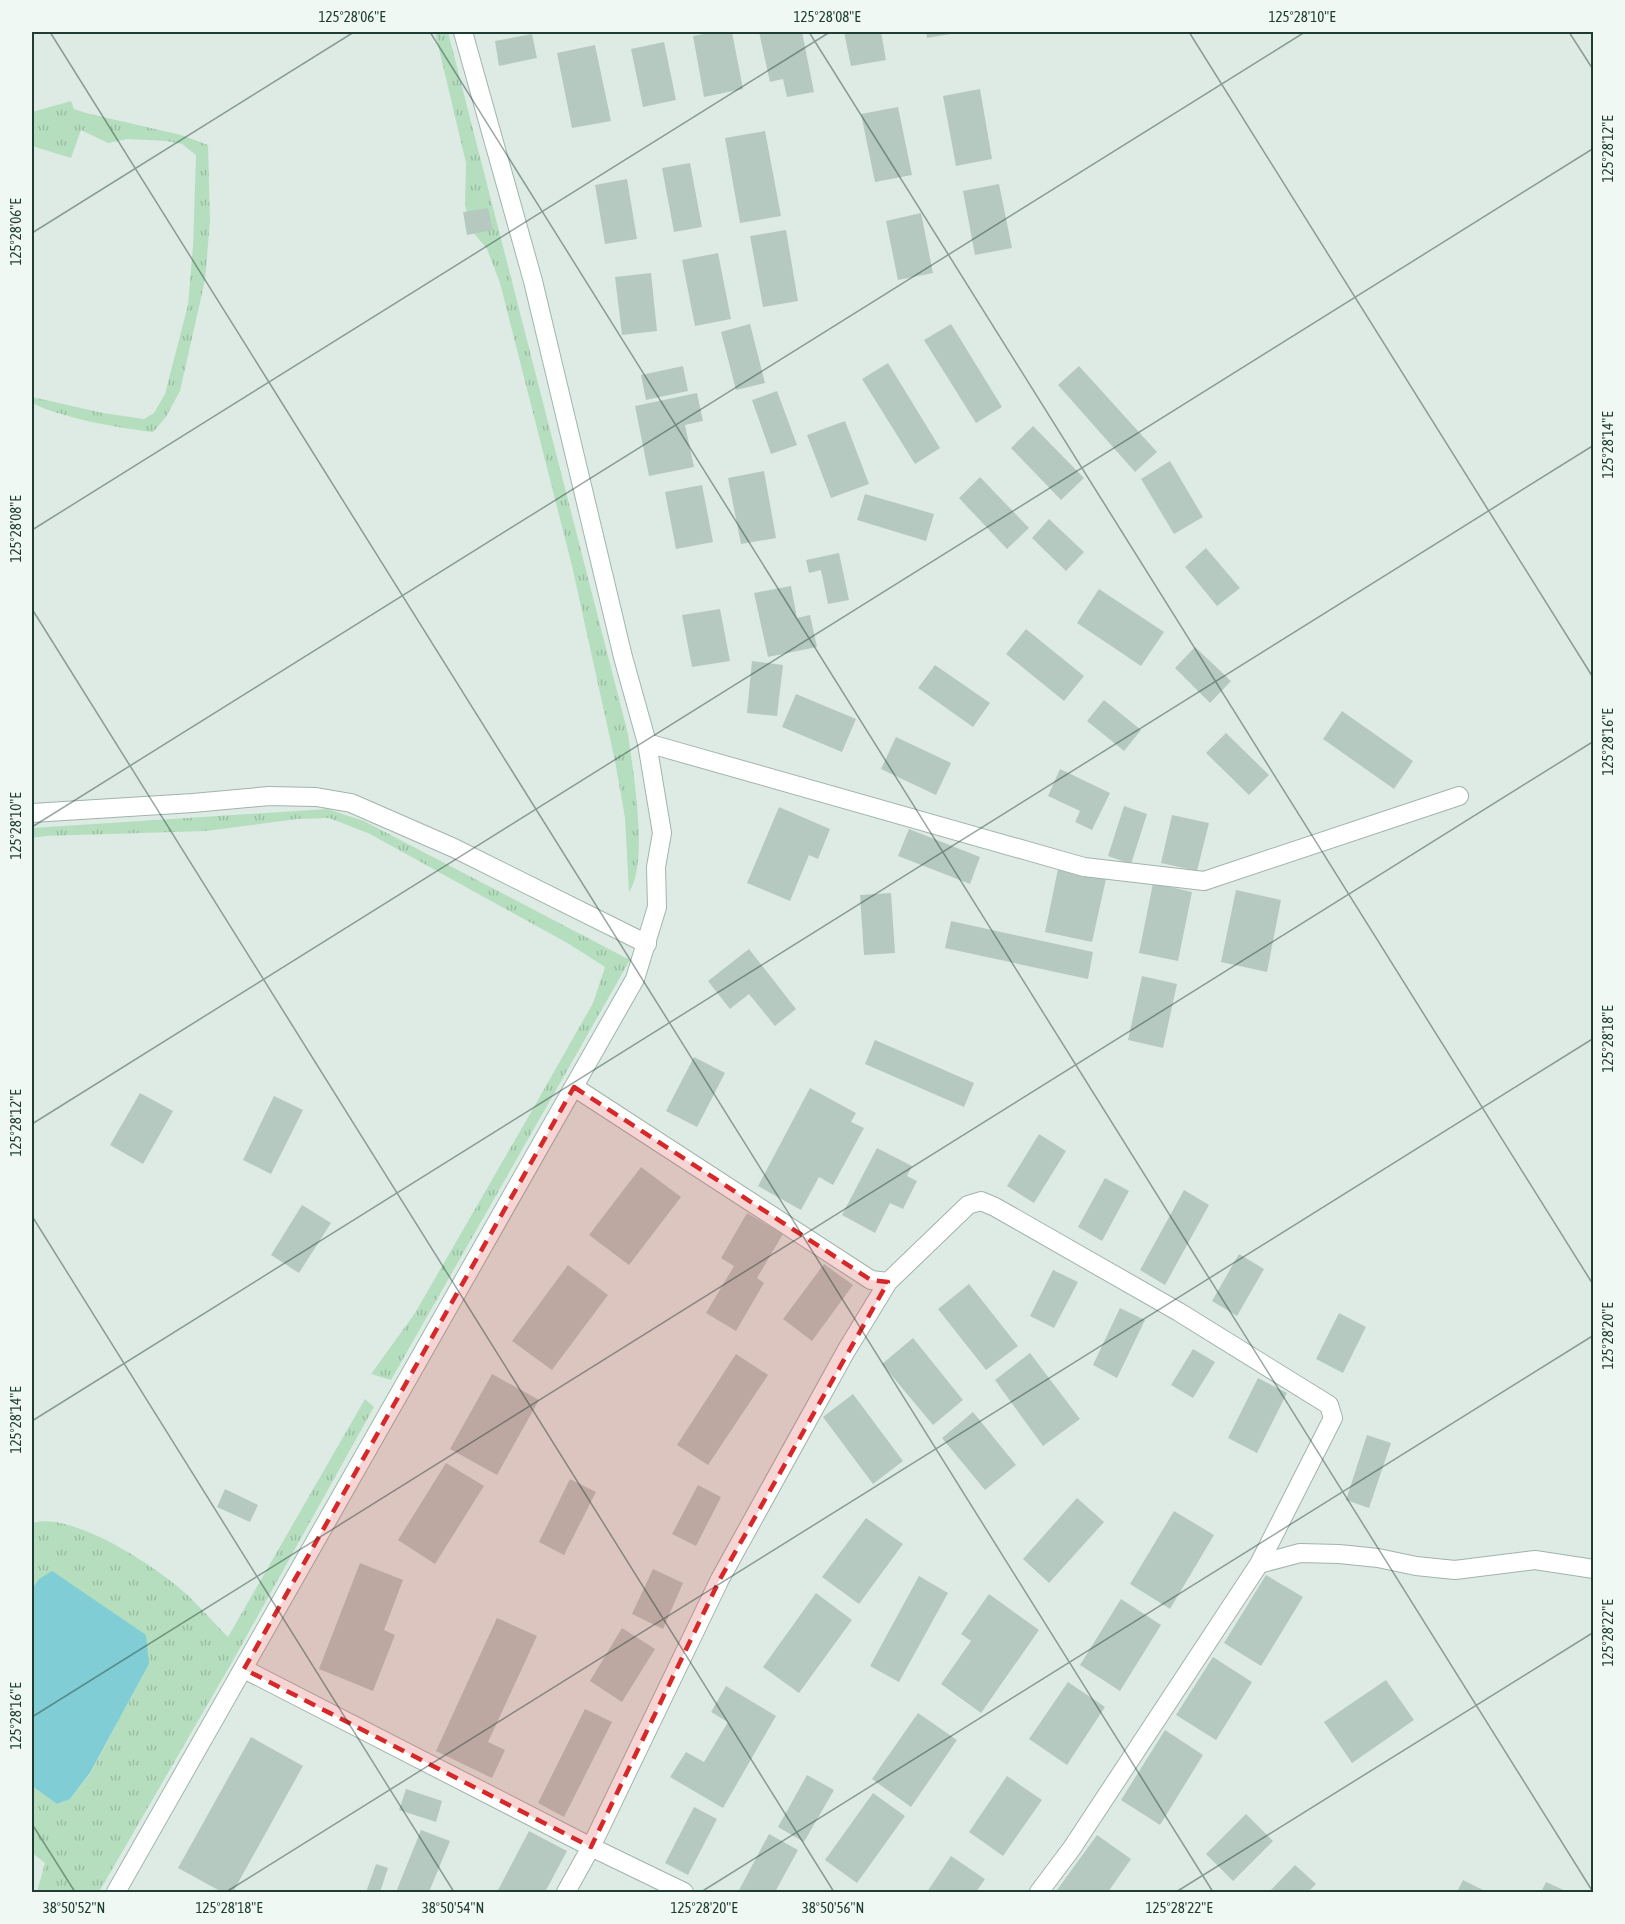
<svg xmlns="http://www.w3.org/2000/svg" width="1625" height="1924" font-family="'Asap Condensed',sans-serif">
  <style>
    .grass { fill: url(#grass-tufts) }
    .water { fill: #81cdd5 }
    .building { fill: #b6c9c0 }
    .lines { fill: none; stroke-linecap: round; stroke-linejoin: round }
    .street-casing { stroke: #a1b3ac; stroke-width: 20 }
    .secondary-casing { stroke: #9cb8ac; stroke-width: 20 }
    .street { stroke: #fff; stroke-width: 18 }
    .secondary { stroke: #fff; stroke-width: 18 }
    .marked { fill: #d62828; fill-opacity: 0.2; stroke: #d62828; stroke-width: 4.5; stroke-dasharray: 12 8; stroke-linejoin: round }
    .ticks { fill: none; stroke: #1e3c33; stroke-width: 1.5; stroke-opacity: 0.45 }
    .neatline { fill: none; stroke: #1e3c33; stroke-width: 2 }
    .ticks-label { font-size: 15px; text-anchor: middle; fill: #1e3c33 }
  </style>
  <defs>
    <pattern id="grass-tufts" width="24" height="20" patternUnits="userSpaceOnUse" patternTransform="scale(1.5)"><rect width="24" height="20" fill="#b5debe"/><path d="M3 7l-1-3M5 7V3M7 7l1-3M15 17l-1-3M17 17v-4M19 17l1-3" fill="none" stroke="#9bbfa4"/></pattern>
  </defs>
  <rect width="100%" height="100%" fill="#deebe5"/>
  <!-- grass -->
  <path class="grass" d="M435,32H448L628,734C633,770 649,863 629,892L625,818L615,761L572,566L500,283L487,249L472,231L465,205L466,163Z
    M71,101L74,109L86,113L181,135L208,145L210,221L205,280L180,391L166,417L153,432C118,428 62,418 32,403V397L103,413L144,419L154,413L165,394L188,305L193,246L196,155L182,144L166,141L128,139L108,143L81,130L71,158L32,146V112Z
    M327,809L364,821L630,960L391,1380L371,1374L415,1313L530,1114L593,1003L605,967L569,944L370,834L329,818L297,819L206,831L45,836L32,838V828Z
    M365,1399L374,1407L231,1664L99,1892H37L45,1863L32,1853V1786L57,1804L70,1799L90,1774L149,1664L32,1589V1523C70,1512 141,1558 172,1582C193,1598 210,1619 228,1637Z"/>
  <!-- water -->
  <path class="water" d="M52,1571L146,1635L149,1664L90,1773L70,1799L57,1804L32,1786V1589L39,1579Z"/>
  <!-- building -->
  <path class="building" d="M715,32H732L743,89L704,97L693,36Z
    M759,32H802L814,92L787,97L783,79L770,82Z
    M844,32H881L886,60L851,66Z
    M926,32H956V33L927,38Z
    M532,34L537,58L499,66L495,41Z
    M664,42L676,100L643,107L631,49Z
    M595,45L611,121L572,128L557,53Z
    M980,89L992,159L956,166L943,96Z
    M898,107L912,175L875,182L861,114Z
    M765,131L781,216L740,223L725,138Z
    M690,163L702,227L674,232L662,168Z
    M627,179L637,239L605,244L595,185Z
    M999,184L1012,248L975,255L963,191Z
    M488,208L493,230L467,235L463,212Z
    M921,213L933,273L898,280L886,221Z
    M786,230L798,301L763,307L750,236Z
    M718,253L731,319L695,326L682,260Z
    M651,273L657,331L622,335L615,277Z
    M750,324L765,383L736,390L721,332Z
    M951,324L1002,407L976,423L924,340Z
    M888,363L940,448L915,464L862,379Z
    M683,366L688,391L646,400L641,375Z
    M1079,366L1157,452L1135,472L1058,385Z
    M777,391L797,445L771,454L752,400Z
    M697,393L703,421L685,425L694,467L649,476L635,406Z
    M845,421L869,484L831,498L807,435Z
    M1033,426L1084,478L1061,500L1011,448Z
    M1170,461L1203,517L1174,534L1141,479Z
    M764,471L776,538L741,544L728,478Z
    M980,477L1029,528L1007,549L959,498Z
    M702,485L713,542L676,549L665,492Z
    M865,494L934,514L926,541L857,520Z
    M1049,519L1084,552L1066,571L1032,538Z
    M1206,548L1240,588L1217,606L1185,567Z
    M839,553L849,600L828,604L821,570L809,573L806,560Z
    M791,586L797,618L810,615L817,647L768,657L754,593Z
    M1099,589L1164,632L1141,666L1077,623Z
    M720,609L730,661L692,667L682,615Z
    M1026,629L1084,676L1064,701L1006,654Z
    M1195,647L1231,681L1210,703L1175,668Z
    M752,661L783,665L777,716L747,713Z
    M935,665L990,703L973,727L918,688Z
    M796,694L856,719L842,752L782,727Z
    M1104,700L1141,730L1124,751L1087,721Z
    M1342,711L1413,761L1394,789L1323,739Z
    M1226,733L1269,775L1249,795L1206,753Z
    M896,737L951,763L936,795L881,769Z
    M1060,769L1110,793L1092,830L1075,822L1080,811L1048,796Z
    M1124,806L1147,814L1131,864L1108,856Z
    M779,807L830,829L818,859L809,855L790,901L747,883Z
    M1172,815L1209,823L1197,871L1161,863Z
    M909,829L980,857L970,884L898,856Z
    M1058,869L1106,879L1092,942L1045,932Z
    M1153,883L1192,892L1178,961L1139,953Z
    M1236,890L1281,900L1267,972L1221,962Z
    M891,893L895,953L864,955L860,895Z
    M951,921L1093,952L1088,979L945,948Z
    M749,949L796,1009L775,1026L749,994L730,1009L708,981Z
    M1142,976L1177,984L1163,1048L1128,1040Z
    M875,1040L974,1083L964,1107L865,1064Z
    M694,1057L725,1073L697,1127L666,1111Z
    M810,1088L856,1113L851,1122L864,1128L833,1185L819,1177L801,1210L758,1186Z
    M140,1093L173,1111L143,1164L110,1145Z
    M274,1096L303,1110L271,1174L243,1160Z
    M1039,1134L1066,1151L1034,1203L1007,1186Z
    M877,1148L912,1166L907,1176L917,1181L903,1209L890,1203L875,1233L842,1215Z
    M641,1167L681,1197L629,1265L589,1235Z
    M1105,1178L1129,1191L1102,1241L1078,1227Z
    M1184,1190L1209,1205L1165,1285L1140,1270Z
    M302,1205L331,1223L299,1273L271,1255Z
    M747,1213L783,1234L757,1278L764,1283L736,1331L706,1313L734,1266L721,1258Z
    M1239,1254L1264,1269L1237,1316L1212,1301Z
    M824,1264L853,1285L812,1341L783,1319Z
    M568,1265L608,1295L552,1370L512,1341Z
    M1053,1270L1078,1282L1054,1328L1030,1316Z
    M969,1284L1018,1346L986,1370L938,1309Z
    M1120,1308L1145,1320L1117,1378L1093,1365Z
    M1339,1313L1366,1327L1343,1373L1316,1359Z
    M913,1338L963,1400L933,1425L882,1364Z
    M1193,1349L1215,1362L1193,1398L1171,1385Z
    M1030,1353L1080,1419L1043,1446L995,1380Z
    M736,1354L768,1375L708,1465L677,1445Z
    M492,1374L539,1400L497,1475L450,1449Z
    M1258,1378L1287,1393L1257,1453L1228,1438Z
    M853,1394L903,1461L873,1484L823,1417Z
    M973,1412L1016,1465L985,1490L942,1438Z
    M1367,1435L1391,1443L1369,1508L1346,1500Z
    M446,1463L484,1486L435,1564L398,1540Z
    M570,1479L596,1492L564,1555L539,1542Z
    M698,1485L721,1497L696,1546L672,1534Z
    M225,1489L258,1505L250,1522L217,1507Z
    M1077,1498L1104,1522L1049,1583L1023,1559Z
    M1174,1511L1214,1535L1170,1609L1130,1584Z
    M866,1518L903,1544L859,1604L822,1577Z
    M360,1563L403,1580L384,1630L395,1635L373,1691L319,1669Z
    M653,1569L683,1583L663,1629L632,1614Z
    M1266,1575L1303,1597L1261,1666L1224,1643Z
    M919,1576L948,1593L899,1682L870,1666Z
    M816,1593L852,1620L799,1693L763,1667Z
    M989,1594L1039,1630L981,1713L941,1684L971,1641L961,1634Z
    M1121,1599L1161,1625L1120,1691L1080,1665Z
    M497,1618L537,1636L488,1742L505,1750L492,1778L436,1751Z
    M622,1628L655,1649L622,1702L590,1681Z
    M1213,1657L1252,1682L1216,1740L1176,1715Z
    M1386,1680L1414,1720L1352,1763L1324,1722Z
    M1068,1682L1105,1707L1067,1765L1029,1739Z
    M726,1686L776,1716L723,1808L670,1777L686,1752L704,1762L728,1722L711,1712Z
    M585,1709L612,1722L564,1817L538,1803Z
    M918,1713L957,1740L911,1807L872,1779Z
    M1165,1730L1203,1755L1160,1825L1121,1800Z
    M251,1737L303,1766L233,1892H222L178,1868Z
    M807,1775L834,1790L804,1842L778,1827Z
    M1007,1776L1042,1800L1003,1856L969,1832Z
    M406,1789L442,1801L436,1822L399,1810Z
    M873,1793L905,1816L857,1883L825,1860Z
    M694,1807L717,1819L688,1875L665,1863Z
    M1246,1814L1273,1841L1233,1881L1206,1854Z
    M421,1830L450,1841L429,1892H396Z
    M529,1831L567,1851L545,1892H497Z
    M769,1834L798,1850L775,1892H738Z
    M1097,1835L1131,1859L1108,1892H1060L1057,1890Z
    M951,1856L985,1879L976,1892H927Z
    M376,1864L388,1868L380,1892H366Z
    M1295,1865L1316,1884L1308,1892H1269Z
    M1463,1880L1487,1892H1457Z
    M1546,1882L1568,1892H1541Z"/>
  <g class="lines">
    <!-- street casing -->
    <g class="street-casing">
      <path id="street" d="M647,743L1084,867L1204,881L1459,796
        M32,813L193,803L269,796L316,797L351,803L454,848L647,944
        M574,1087L871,1280L888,1282L968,1205L981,1201L995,1207L1179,1312L1329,1405L1333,1418L1259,1564L1072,1848L1039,1892
        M1259,1564L1300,1553L1339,1554L1378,1558L1416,1566L1455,1570L1535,1560L1594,1569
        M244,1669L591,1847L684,1892
        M566,1892L591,1847L720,1579L846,1351L888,1282"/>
    </g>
    <!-- secondary casing -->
    <g class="secondary-casing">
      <path id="secondary" d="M116,1892L635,979L657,907L656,867L662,833L647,743L623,657L533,281L463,32"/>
    </g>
    <!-- street -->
    <use href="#street" class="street"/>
    <!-- secondary -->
    <use href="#secondary" class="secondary"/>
  </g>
  <!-- marked area -->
  <path class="marked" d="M574,1087L871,1280L888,1282L720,1579L591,1847L244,1669Z"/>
  <!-- ticks -->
  <path class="ticks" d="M50,32L1213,1892M430,32L1593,1892M809,32L1594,1286M1189,32L1594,679M1569,32L1594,71M32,233L354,32M32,530L830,32M32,609L834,1892M32,827L1305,32M32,1124L1594,148M32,1216L454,1892M32,1421L1594,445M32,1717L1594,741M32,1824L75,1892M226,1892L1594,1038M701,1892L1594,1335M1176,1892L1594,1632"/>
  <!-- border -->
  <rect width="1625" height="1924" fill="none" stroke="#eff8f3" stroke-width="66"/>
  <rect x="33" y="33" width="1559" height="1858" class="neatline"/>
  <g class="ticks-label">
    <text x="352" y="22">125°28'06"E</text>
    <text x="827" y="22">125°28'08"E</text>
    <text x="1302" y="22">125°28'10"E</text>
    <text transform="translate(1608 149) rotate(-90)" y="5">125°28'12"E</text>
    <text transform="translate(16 232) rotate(-90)" y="5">125°28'06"E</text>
    <text transform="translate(1608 445) rotate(-90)" y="5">125°28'14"E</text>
    <text transform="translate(16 529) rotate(-90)" y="5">125°28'08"E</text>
    <text transform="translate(1608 742) rotate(-90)" y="5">125°28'16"E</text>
    <text transform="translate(16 826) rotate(-90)" y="5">125°28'10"E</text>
    <text transform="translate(1608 1039) rotate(-90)" y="5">125°28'18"E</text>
    <text transform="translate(16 1123) rotate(-90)" y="5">125°28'12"E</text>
    <text transform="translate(1608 1336) rotate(-90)" y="5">125°28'20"E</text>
    <text transform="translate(16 1420) rotate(-90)" y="5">125°28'14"E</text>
    <text transform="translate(1608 1633) rotate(-90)" y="5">125°28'22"E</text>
    <text transform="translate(16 1716) rotate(-90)" y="5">125°28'16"E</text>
    <text x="74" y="1913">38°50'52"N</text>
    <text x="229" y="1913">125°28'18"E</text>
    <text x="453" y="1913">38°50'54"N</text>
    <text x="704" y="1913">125°28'20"E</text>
    <text x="833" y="1913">38°50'56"N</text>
    <text x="1179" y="1913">125°28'22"E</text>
  </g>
</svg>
